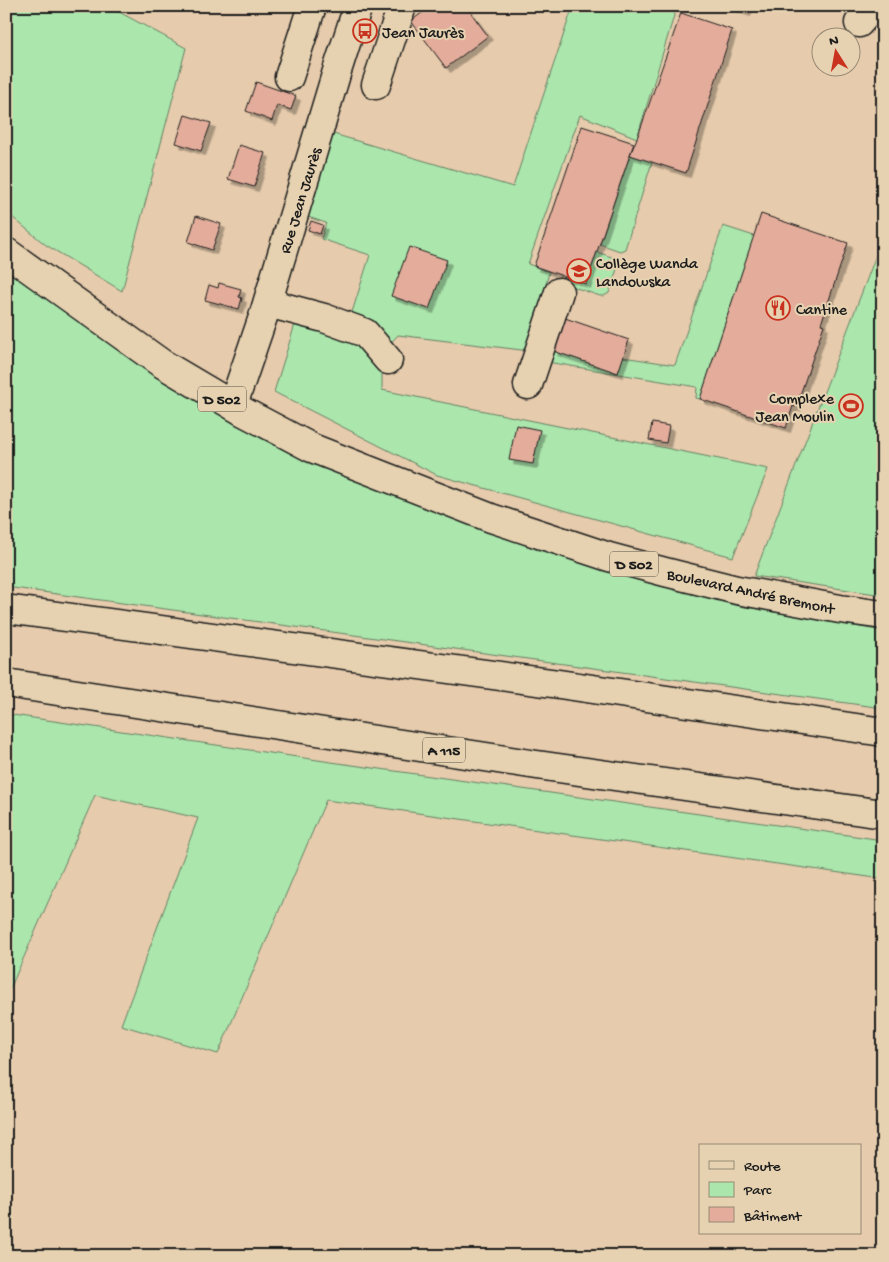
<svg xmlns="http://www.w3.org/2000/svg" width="889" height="1262" font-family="'Gochi Hand',sans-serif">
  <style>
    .green { fill: #abe6ac; stroke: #648164 }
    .building { fill: #e4ad9b; stroke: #1c1c1c; filter: url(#shadow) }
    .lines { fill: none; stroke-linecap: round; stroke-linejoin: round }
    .minor-casing { stroke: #1c1c1c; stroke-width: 31 }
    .major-casing { stroke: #1c1c1c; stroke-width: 31 }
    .highway-casing { stroke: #1c1c1c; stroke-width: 31 }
    .minor { stroke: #e6d2b0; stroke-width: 28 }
    .major { stroke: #e6d2b0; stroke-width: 28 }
    .highway { stroke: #e6d2b0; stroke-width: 28 }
    .labels { text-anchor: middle; stroke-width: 4; stroke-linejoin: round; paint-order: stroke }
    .shield { fill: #e6d2b0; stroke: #595348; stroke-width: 1 }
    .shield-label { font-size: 15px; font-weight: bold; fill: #1c1c1c }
    .poi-label { font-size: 16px; fill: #1c1c1c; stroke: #e6d2b0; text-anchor: start }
    .street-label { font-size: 16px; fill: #1c1c1c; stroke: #e6d2b0 }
  </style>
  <defs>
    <filter id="shadow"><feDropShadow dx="4.5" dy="4.5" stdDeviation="0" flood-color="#0004"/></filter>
  </defs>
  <rect width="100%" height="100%" fill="#e6cbac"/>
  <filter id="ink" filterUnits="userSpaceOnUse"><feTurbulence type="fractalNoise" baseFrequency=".02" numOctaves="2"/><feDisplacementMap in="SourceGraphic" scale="10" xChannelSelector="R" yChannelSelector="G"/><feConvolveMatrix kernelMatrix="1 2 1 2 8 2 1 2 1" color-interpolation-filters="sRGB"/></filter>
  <g filter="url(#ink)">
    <!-- green -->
    <path class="green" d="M6,6H108L186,48L122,291L46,245L6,212Z
      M573,6H677L637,138L580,115L528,264L549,272L530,351L398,335L382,352V390L768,469L733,557L437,475L274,392L296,321L349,322L370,255L321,239L326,223L308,217L330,133L513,187Z
      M630,155L652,162L625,249L620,251L600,244Z
      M723,226L754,236L700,399L696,398L697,387L541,361L556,315L565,318L554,351L618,373L623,357L675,365Z
      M883,237V595L754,576Z
      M597,252L620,260L609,293L604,296H600L568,285L569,279L586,284Z
      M6,266L387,486L535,549L734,605L883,631V708L6,587Z
      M6,714L331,762L883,840V879L326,800L218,1054L121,1025L198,818L95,795L6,998Z"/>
    <!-- building -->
    <path class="building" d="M431,6H466L488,36L446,68L411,21Z
      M729,6H748L746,12Z
      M681,13L732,30L686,173L630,155L639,133Z
      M256,82L296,96L291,110L277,105L272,121L246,111Z
      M185,115L211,123L201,151L176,143Z
      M582,126L634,143L586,284L534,266Z
      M239,145L265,153L254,187L228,179Z
      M761,214L848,243L821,324L824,325L796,407L793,406L786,428L700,399Z
      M196,216L221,224L212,250L188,242Z
      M311,221L323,225L320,234L308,230Z
      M409,247L447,260L429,309L391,296Z
      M219,283L241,289L239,297L242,298L239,309L205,300L209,285L218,288Z
      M565,318L629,340L618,373L553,351Z
      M652,423L669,426L666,443L649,440Z
      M516,425L540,430L533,464L509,460Z"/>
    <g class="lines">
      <!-- minor casing -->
      <g class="minor-casing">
        <path id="minor" d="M859,23L870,10L871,6
          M289,77L312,6
          M376,85L402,6
          M268,303L324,318L365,333L388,360
          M528,385L559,292
          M237,393L263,317L337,71L358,6"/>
      </g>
      <!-- major casing -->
      <g class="major-casing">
        <path id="major" d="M6,252L161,363L242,411L312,448L491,518L609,557L665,572L737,590L840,609L883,615"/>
      </g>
      <!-- highway casing -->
      <g class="highway-casing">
        <path id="highway" d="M6,609L559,684L883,732
          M6,683L537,765L883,814"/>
      </g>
      <!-- minor -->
      <use href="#minor" class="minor"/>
      <!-- major -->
      <use href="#major" class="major"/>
      <!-- highway -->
      <use href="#highway" class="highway"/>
    </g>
  </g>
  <!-- icons -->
  <defs>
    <g id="bus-ring" transform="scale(1.25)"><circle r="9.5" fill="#e6d2b0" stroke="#c8321e" stroke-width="1.5"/><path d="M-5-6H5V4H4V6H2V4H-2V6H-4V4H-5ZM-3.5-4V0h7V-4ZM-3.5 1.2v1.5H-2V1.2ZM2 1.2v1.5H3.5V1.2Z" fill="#c8321e"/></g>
    <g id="school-ring" transform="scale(1.25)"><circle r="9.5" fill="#e6d2b0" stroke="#c8321e" stroke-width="1.5"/><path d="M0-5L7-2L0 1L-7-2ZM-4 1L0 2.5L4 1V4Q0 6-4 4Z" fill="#c8321e"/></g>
    <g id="restaurant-ring" transform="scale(1.25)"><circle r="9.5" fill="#e6d2b0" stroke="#c8321e" stroke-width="1.5"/><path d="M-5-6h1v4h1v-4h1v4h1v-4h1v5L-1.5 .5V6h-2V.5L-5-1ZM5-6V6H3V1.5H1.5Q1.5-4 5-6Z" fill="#c8321e"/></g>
    <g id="stadium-ring" transform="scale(1.25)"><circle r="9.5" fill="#e6d2b0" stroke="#c8321e" stroke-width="1.5"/><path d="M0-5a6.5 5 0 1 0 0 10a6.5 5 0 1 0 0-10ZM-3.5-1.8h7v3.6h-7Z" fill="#c8321e"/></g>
  </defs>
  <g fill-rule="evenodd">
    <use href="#bus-ring" x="365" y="31"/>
    <use href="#school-ring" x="579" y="271"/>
    <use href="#restaurant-ring" x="778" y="308"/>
    <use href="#stadium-ring" x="851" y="406"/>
  </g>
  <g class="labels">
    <!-- shield labels -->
    <g class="shield">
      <rect x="198" y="386.5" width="48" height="25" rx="4"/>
      <rect x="610" y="551.5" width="48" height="25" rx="4"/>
      <rect x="423" y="737.5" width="42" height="25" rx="4"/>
    </g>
    <g class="shield-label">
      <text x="222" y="404">D 502</text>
      <text x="634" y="569">D 502</text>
      <text x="444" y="755">A 115</text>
    </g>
    <!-- poi labels -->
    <g class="poi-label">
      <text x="382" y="37">Jean Jaurès</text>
      <text x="596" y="268">Collège Wanda<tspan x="596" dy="18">Landowska</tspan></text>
      <text x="796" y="314">Cantine</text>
      <text x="834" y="403" text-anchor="end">Complexe<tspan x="834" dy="18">Jean Moulin</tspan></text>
    </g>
    <!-- street labels -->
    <g class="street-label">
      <text transform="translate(299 200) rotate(-73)" y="6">Rue Jean Jaurès</text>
      <text transform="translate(751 590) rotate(12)" y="6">Boulevard André Bremont</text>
    </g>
  </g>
  <!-- margin -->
  <rect width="889" height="1262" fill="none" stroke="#e6d2b0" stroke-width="25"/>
  <rect x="12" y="12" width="864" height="1237" fill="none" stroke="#1c1c1c" stroke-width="2" filter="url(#ink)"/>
  <!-- legend -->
  <rect x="699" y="1144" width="162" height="90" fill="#e6d2b0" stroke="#958975"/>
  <rect x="709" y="1161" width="25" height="8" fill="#e6d2b0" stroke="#958975"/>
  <text x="744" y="1170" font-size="15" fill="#1c1c1c">Route</text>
  <rect x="709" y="1182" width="25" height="15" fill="#abe6ac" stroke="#958975"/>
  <text x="744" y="1194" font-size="15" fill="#1c1c1c">Parc</text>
  <rect x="709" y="1207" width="25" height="15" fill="#e4ad9b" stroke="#958975"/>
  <text x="744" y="1220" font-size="15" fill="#1c1c1c">Bâtiment</text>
  <!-- north arrow -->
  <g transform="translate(836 52) rotate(349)"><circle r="24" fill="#e6d2b0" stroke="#958975"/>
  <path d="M0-4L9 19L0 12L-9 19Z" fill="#c8321e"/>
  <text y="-8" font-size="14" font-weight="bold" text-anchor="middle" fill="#1c1c1c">N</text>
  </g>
</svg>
